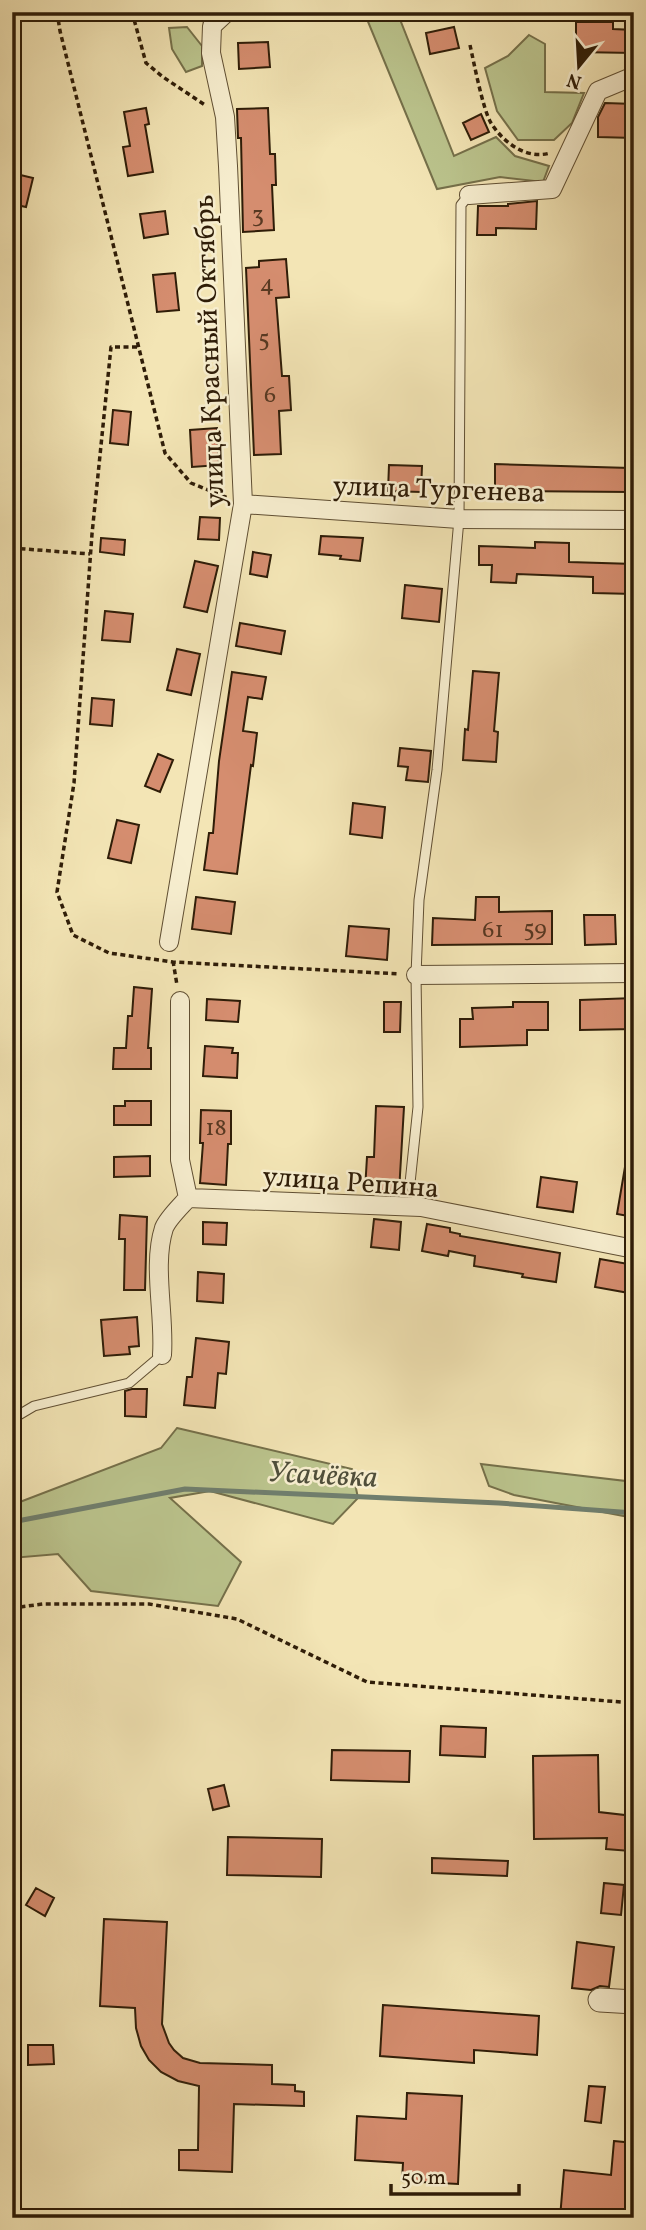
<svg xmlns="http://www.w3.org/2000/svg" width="646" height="2230" font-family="Vollkorn,serif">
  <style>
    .green { fill: #bbc48d; stroke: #75704a; stroke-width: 2 }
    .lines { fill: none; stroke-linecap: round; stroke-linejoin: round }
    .stream { stroke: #707e6d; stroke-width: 5 }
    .building { fill: #d58d6f; stroke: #2f1d08; stroke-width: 2 }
    .service-casing { stroke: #604f33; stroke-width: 11 }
    .minor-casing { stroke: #604f33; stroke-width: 20 }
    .tertiary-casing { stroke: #604f33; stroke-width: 25 }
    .path { stroke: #2f1d08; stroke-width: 3.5; stroke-dasharray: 5 3.5; stroke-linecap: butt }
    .service { stroke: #f7eecf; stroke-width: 9 }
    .minor { stroke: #f7eecf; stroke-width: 18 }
    .tertiary { stroke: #f7eecf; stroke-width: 23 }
    .labels { text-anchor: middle; stroke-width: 5; stroke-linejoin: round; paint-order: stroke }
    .number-label { font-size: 24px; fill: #583922 }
    .street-label { font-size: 28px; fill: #2f1d08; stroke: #f7eecf }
    .water-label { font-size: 30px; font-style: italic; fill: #4f4e3a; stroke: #f7eecf }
  </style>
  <rect width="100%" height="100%" fill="#f3e5b5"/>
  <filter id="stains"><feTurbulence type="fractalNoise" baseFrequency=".00286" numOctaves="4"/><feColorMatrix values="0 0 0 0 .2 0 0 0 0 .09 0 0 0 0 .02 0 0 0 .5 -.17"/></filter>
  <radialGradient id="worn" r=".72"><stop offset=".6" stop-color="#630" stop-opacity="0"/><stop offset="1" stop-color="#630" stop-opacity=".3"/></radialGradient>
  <!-- green -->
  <path class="green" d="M364,12H396L399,17L454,156L496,137L515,156L549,166L543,182L500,177L437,189Z
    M187,27L202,46V66L186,72L172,49L169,28Z
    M529,35L545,44V92L584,93L572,123L554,140H518L497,111L485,68L508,56Z
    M177,1428L352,1469L358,1498L333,1524L210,1491L170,1498L241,1562L218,1606L91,1591L58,1554L12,1558V1505L161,1448Z
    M481,1464L634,1482V1518L514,1495L489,1486Z"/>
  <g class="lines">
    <!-- stream -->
    <path class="stream" d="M12,1522L185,1489L499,1503L634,1513"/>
  </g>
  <!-- building -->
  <path class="building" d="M576,22H613V29L634,30V53L576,52Z
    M454,27L459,48L430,54L426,33Z
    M268,42L270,67L239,69L238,43Z
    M605,103L634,104V138L598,137V117Z
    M146,108L149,124L145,125L153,172L128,176L123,147L130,146L124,112Z
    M268,108L270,154H275L276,185H272L274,230L243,232L241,138H238L237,109Z
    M481,114L489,132L471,140L463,123Z
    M12,173L33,178L26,207L12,204Z
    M537,201L536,229L496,228V235H477L478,206H508V204Z
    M165,211L168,234L144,238L140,214Z
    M286,259L289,297L276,298L282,376H289L291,410L279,411L281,454L254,455L246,268L259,267V261Z
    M175,273L179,310L157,312L153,275Z
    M113,410L131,412L128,445L110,443Z
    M217,428L219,465L192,467L190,430Z
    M495,464L630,468V492L495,491Z
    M389,465L422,466L421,492L388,491Z
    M200,517L220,518L219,540L198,539Z
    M321,536L363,538L360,561L340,559L341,556L319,554Z
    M101,538L125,540L124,555L100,552Z
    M535,542L569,543V562L634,564V594L593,593V577L517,574L516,583L491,582L492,565H479V546L535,548Z
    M253,552L271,555L267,577L250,574Z
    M195,561L218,566L207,612L184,607Z
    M405,585L442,589L439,622L402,618Z
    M105,611L133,614L130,642L102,640Z
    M240,623L285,631L281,654L236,646Z
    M177,649L200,654L191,695L167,690Z
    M473,671L499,673L494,731L498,732L496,762L463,760L465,729L468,730Z
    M232,672L266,677L262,699L248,697L243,731L257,733L253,766L251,765L237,874L204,870L209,833H213L219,761Z
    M92,698L114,700L112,726L90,724Z
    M400,748L431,751L428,782L406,780L408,767L398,766Z
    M158,754L173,760L160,792L145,786Z
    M353,803L385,807L382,838L350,834Z
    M117,820L139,825L131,863L108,858Z
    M196,897L235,902L231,934L192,929Z
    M476,897H499V912L552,911V944L432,945L433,918L475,920Z
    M584,915H615L616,944L585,945Z
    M349,926L389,929L387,960L346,956Z
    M134,987L152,989L148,1048H151V1069H113L114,1048H126L128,1016H132Z
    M634,998V1029L580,1030V1000Z
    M207,999L240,1001L238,1022L206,1020Z
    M384,1002H401L400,1032H384Z
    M513,1002H548V1030H527V1045L460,1047V1019H473L472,1008L513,1007Z
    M205,1046L233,1048L232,1053H238L237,1078L203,1076Z
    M125,1101H151V1125H114V1106H125Z
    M376,1106L404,1107L399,1192L365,1190L367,1157H374Z
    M201,1110L231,1111V1144H228L226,1185L200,1183L203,1143H200Z
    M150,1156V1176L114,1177V1157Z
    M626,1161L634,1162V1217L617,1214Z
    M541,1177L577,1182L573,1212L537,1207Z
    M120,1215L147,1217L145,1290H124L125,1239H119Z
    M374,1219L401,1222L399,1250L371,1247Z
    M203,1222L227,1223L226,1245L203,1244Z
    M427,1224L450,1228V1232L460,1234V1236L560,1253L556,1282L522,1277L523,1274L474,1266L475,1256L449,1251L448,1256L422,1251Z
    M600,1259L634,1265L629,1293L595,1287Z
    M198,1272L224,1274L223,1303L197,1301Z
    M137,1317L139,1346L129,1347L130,1354L104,1356L101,1320Z
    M196,1338L229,1342L226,1374L218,1373L215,1408L184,1405L187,1377H192Z
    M132,1389H147L146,1417L125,1416V1391Z
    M441,1726L486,1728L485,1757L440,1755Z
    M332,1750L410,1751L409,1782L331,1780Z
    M598,1755L599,1812L633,1816L630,1851L606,1849L607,1838L534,1839L533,1756Z
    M224,1785L229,1806L213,1810L208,1789Z
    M228,1837L322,1839L321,1877L227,1875Z
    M432,1858L508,1861L507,1876L432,1873Z
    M604,1883L624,1885L621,1915L601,1913Z
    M36,1888L54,1898L45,1916L26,1905Z
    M104,1919L167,1922L162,2024L169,2043L174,2050L183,2058L200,2063L272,2065V2084L295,2085V2091L304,2092V2106L234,2104L232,2172L179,2170V2150H198L199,2086L178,2081L161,2072L149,2060L141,2046L136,2028L135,2008L100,2006Z
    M577,1942L614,1947L609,1987L600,1986L591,1990L572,1988Z
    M383,2005L539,2016L537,2055L474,2050V2063L380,2056Z
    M28,2045H53L54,2064L28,2065Z
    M589,2086L605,2087L601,2123L585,2121Z
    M407,2093L462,2096L458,2184L402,2181L403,2163L355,2160L357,2116L406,2119Z
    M614,2141L634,2143V2213L589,2210L588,2218H560L564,2170L611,2175Z"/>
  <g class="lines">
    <!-- service casing -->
    <g class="service-casing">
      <path id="service" d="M421,1207L410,1183L418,1107L416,975L419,900L437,770L459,519L461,205L469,195
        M12,1419L34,1406L129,1383L162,1355"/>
    </g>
    <!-- minor casing -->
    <g class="minor-casing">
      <path id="minor" d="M469,195L552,189L598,91L634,76
        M243,504L459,519L634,520
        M169,942L243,504L228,166L225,117L211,53L212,26L227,12
        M416,975L634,973
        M188,1198L421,1207L634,1249
        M162,1355C165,1315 152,1265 164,1228C168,1218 181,1206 188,1198L180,1160V1001"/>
    </g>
    <!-- tertiary casing -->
    <g class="tertiary-casing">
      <path id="tertiary" d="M600,2000L634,2002"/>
    </g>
    <!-- path -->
    <path class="path" d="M57,12L60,31L165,453L191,483L228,498
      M132,12L146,63L163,77L205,105
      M470,45C474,63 483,110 491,123C503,142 526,160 550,153
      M137,347H111L92,534L74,783L57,892L73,935L109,953L173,962L400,974
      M12,548L90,554
      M173,961L177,985
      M12,1608L43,1604H149L237,1619L367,1682L634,1703"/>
    <!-- service -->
    <use href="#service" class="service"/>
    <!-- minor -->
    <use href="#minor" class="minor"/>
    <!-- tertiary -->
    <use href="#tertiary" class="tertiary"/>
  </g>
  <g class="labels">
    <!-- number labels -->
    <g class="number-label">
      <text x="258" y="222">3</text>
      <text x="267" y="291">4</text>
      <text x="264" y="346">5</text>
      <text x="270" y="402">6</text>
      <text x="535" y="936">59</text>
      <text x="493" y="937">61</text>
      <text x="216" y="1135">18</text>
    </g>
    <!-- street labels -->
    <g class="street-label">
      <text transform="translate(208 351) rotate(-92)" y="10">улица Красный Октябрь</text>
      <text transform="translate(439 488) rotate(2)" y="10">улица Тургенева</text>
      <text transform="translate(351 1181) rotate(4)" y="10">улица Репина</text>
    </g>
    <!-- water labels -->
    <g class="water-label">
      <text transform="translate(323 1474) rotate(3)" y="10">Усачёвка</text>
    </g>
  </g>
  <!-- margin -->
  <rect width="646" height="2230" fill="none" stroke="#f3e5b5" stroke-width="42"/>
  <rect x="14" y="14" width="618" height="2202" fill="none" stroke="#2f1d08" stroke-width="3.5"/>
  <rect x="21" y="21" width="604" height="2188" fill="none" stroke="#2f1d08" stroke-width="2"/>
  <!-- north arrow -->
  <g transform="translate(579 66) rotate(198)" stroke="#f7eecf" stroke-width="5" paint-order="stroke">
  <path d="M0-5L12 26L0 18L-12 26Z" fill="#2f1d08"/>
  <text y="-10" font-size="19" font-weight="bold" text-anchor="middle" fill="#2f1d08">N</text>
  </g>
  <!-- scale -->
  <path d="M391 2184v10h128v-10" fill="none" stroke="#2f1d08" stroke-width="3.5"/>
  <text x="401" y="2184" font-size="21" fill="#2f1d08" stroke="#f7eecf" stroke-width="5" paint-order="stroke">50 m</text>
  <rect width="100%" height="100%" filter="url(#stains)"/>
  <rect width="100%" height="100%" fill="url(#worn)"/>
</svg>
